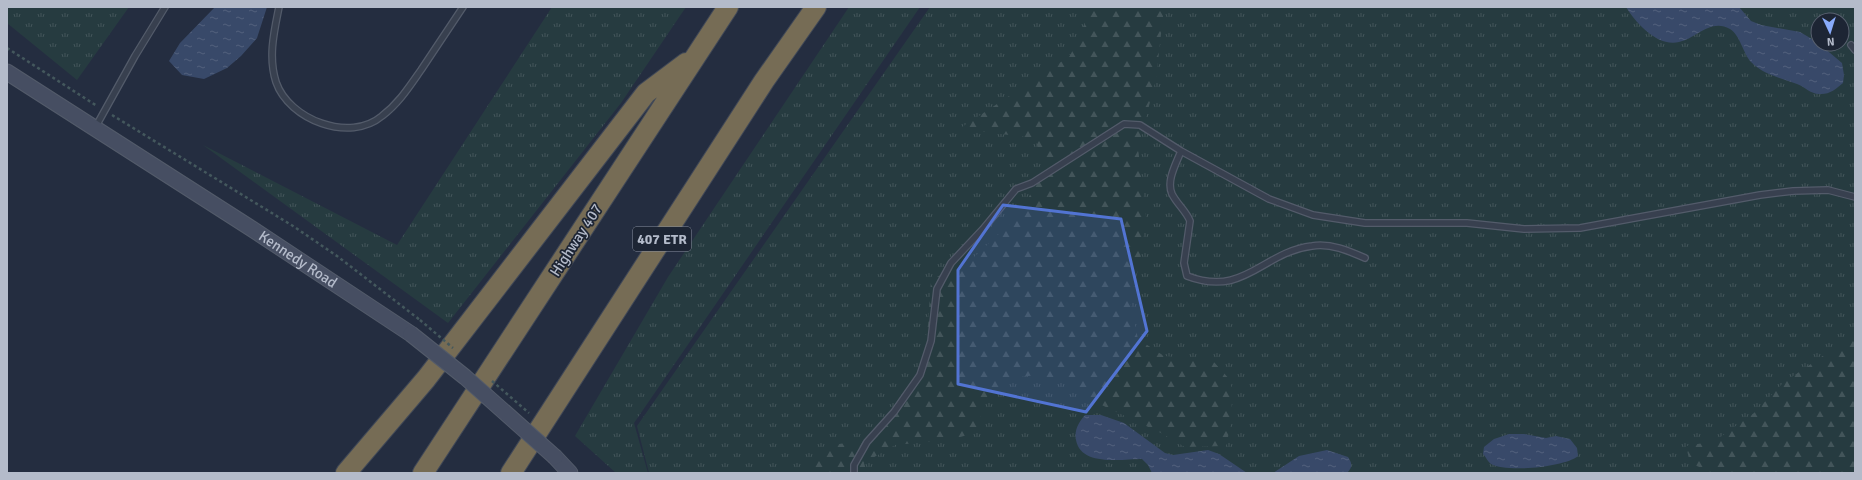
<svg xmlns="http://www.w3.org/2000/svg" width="1862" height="480" font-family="Signika,sans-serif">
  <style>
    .grass { fill: url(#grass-tufts); fill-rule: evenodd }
    .forest { fill: url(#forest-firs) }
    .water { fill: url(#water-ripples) }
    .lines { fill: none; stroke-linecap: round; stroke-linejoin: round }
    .lane-casing { stroke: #535b6a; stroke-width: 8 }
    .secondary-casing { stroke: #535b6a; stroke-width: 17 }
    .highway-casing { stroke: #404857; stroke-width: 22 }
    .path { stroke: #44585d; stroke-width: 2.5; stroke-dasharray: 3 3; stroke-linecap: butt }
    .lane { stroke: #38404f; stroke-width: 5.5 }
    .secondary { stroke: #464e62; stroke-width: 15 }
    .highway { stroke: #766c55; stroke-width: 20 }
    .secondary-bridge-casing { stroke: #535b6a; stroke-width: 17; stroke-linecap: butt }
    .path-bridge { stroke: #44585d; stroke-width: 2.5; stroke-dasharray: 3 3; stroke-linecap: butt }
    .secondary-bridge { stroke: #464e62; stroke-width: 15 }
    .marked { fill: #5274d3; fill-opacity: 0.2; stroke: #5274d3; stroke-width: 3; stroke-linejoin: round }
    .labels { text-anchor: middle; stroke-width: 3.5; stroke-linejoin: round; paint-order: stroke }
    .shield { fill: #1d2534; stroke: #878e9d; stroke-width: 1 }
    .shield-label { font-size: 14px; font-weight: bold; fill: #b4bbca }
    .street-label { font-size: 15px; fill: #b4bbca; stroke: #1d2534 }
  </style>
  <defs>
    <pattern id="grass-tufts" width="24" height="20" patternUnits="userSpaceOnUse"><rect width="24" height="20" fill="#263b40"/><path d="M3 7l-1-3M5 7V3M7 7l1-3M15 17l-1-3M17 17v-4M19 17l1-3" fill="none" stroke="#43555a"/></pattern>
    <pattern id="forest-firs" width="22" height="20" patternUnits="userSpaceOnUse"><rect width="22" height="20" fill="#263b40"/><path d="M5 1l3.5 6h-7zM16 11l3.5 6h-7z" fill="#43555a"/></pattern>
    <pattern id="water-ripples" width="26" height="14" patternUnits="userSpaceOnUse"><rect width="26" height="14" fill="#384969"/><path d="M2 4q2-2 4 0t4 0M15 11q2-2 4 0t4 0" fill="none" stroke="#52617d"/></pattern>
  </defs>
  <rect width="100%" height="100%" fill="#242d40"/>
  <!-- grass -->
  <path class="grass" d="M7,7H129L77,80L7,23Z
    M552,7H686L621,103L448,323L203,145L397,245Z
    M849,7H920L634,423L648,473H616L575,436L668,277Z
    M930,7H1855V473H649L637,426ZM1818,20H1842V44H1818Z"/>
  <!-- forest -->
  <path class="forest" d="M1092,7H1164L1156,79L1138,148L1146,217L1140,262L1130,301L1138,339L1164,356L1213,361L1231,381L1232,419L1226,446L1185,447L1161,433L1091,400L1063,381L1038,375L1010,378L987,397L975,433L949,440L895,445L864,463L867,473H809L817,448L856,441L882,425L894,408L920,368L928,325L931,280L972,259L1020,214L1044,168L1035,138L959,129L1070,56Z
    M1855,334V473H1713L1690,463L1686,446L1715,441L1754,413L1783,383Z"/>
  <!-- water -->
  <path class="water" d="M215,7H267L257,38L241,56L227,68L204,79L182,75L169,61L180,43Z
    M1626,7H1739L1751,21L1761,25L1800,32L1817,42L1842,63L1844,75L1843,83C1836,89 1829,95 1819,94C1811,94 1805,87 1797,84C1781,78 1764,75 1751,62C1743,53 1740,35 1730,29C1710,18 1696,39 1679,42C1657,47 1636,23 1626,7Z
    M1085,415H1101L1124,423L1165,453L1173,455L1208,450L1219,454L1247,473H1152L1148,465L1142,459C1123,459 1081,467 1076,440C1074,430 1079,422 1085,415Z
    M1509,434H1524L1546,438L1556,436L1570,439L1577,448L1578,456C1565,467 1507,473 1491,464C1488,462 1486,457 1483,454L1484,447L1494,439Z
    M1327,450L1348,457C1352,463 1353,467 1347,473H1273L1299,456Z"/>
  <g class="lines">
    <!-- lane casing -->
    <g class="lane-casing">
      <path id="lane" d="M279,7C274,32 268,57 276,82C289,120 350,143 382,116C399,103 409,87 421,70C435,49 449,28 463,7
        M1851,45L1855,50
        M95,128L135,56L165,7
        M1365,258C1349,251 1331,243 1312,246C1262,252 1245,298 1187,276L1184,263L1190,221C1186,211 1177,204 1172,194C1166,181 1176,164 1181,151L1269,199L1313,215L1365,223H1467L1524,229L1580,228L1760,195L1793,191L1828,190L1855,197
        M854,473V465L867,442L894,412L920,375L931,341L937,289L951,263L983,229L1016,189L1032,183L1124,124L1140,125L1181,151"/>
    </g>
    <!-- secondary casing -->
    <g class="secondary-casing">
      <g id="secondary">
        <path id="s1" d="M7,72L249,227L411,334"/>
        <path d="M555,457L570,473"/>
      </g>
    </g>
    <!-- highway casing -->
    <g class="highway-casing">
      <path id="highway" d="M346,473L426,379L646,93L686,63
        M423,473L728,7
        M511,473L764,81L816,7"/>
    </g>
    <!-- path -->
    <path class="path" d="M7,48L97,106
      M112,115L293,226L337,256L420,320"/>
    <!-- lane -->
    <use href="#lane" class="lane"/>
    <!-- secondary -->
    <use href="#secondary" class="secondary"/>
    <!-- highway -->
    <use href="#highway" class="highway"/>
    <!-- secondary-bridge casing -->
    <g class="secondary-bridge-casing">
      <path id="secondary-bridge" d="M411,334L465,377L555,457"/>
    </g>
    <!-- path-bridge -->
    <path class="path-bridge" d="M420,320L453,348
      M492,381L529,413"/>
    <!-- secondary-bridge -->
    <use href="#secondary-bridge" class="secondary-bridge"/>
  </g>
  <!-- marked area -->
  <path class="marked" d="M1003,205L1121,219L1147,331L1086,412L958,384V270Z"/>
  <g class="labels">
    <!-- shield labels -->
    <rect class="shield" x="633" y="227" width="58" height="24" rx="3"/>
    <g class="shield-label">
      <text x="662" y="244">407 ETR</text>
    </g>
    <!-- street labels -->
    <g class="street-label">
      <text transform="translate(576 240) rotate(-57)" y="5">Highway 407</text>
      <text dy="5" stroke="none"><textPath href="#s1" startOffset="346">Kennedy Road</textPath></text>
    </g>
  </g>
  <!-- border -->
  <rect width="1862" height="480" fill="none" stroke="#b4bbca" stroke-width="16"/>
  <!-- north arrow -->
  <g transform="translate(1830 32) rotate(176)"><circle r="19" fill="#1d2534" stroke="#596170"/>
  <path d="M0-3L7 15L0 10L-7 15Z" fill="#89abfb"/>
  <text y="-6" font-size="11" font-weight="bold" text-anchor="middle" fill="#b4bbca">N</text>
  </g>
</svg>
